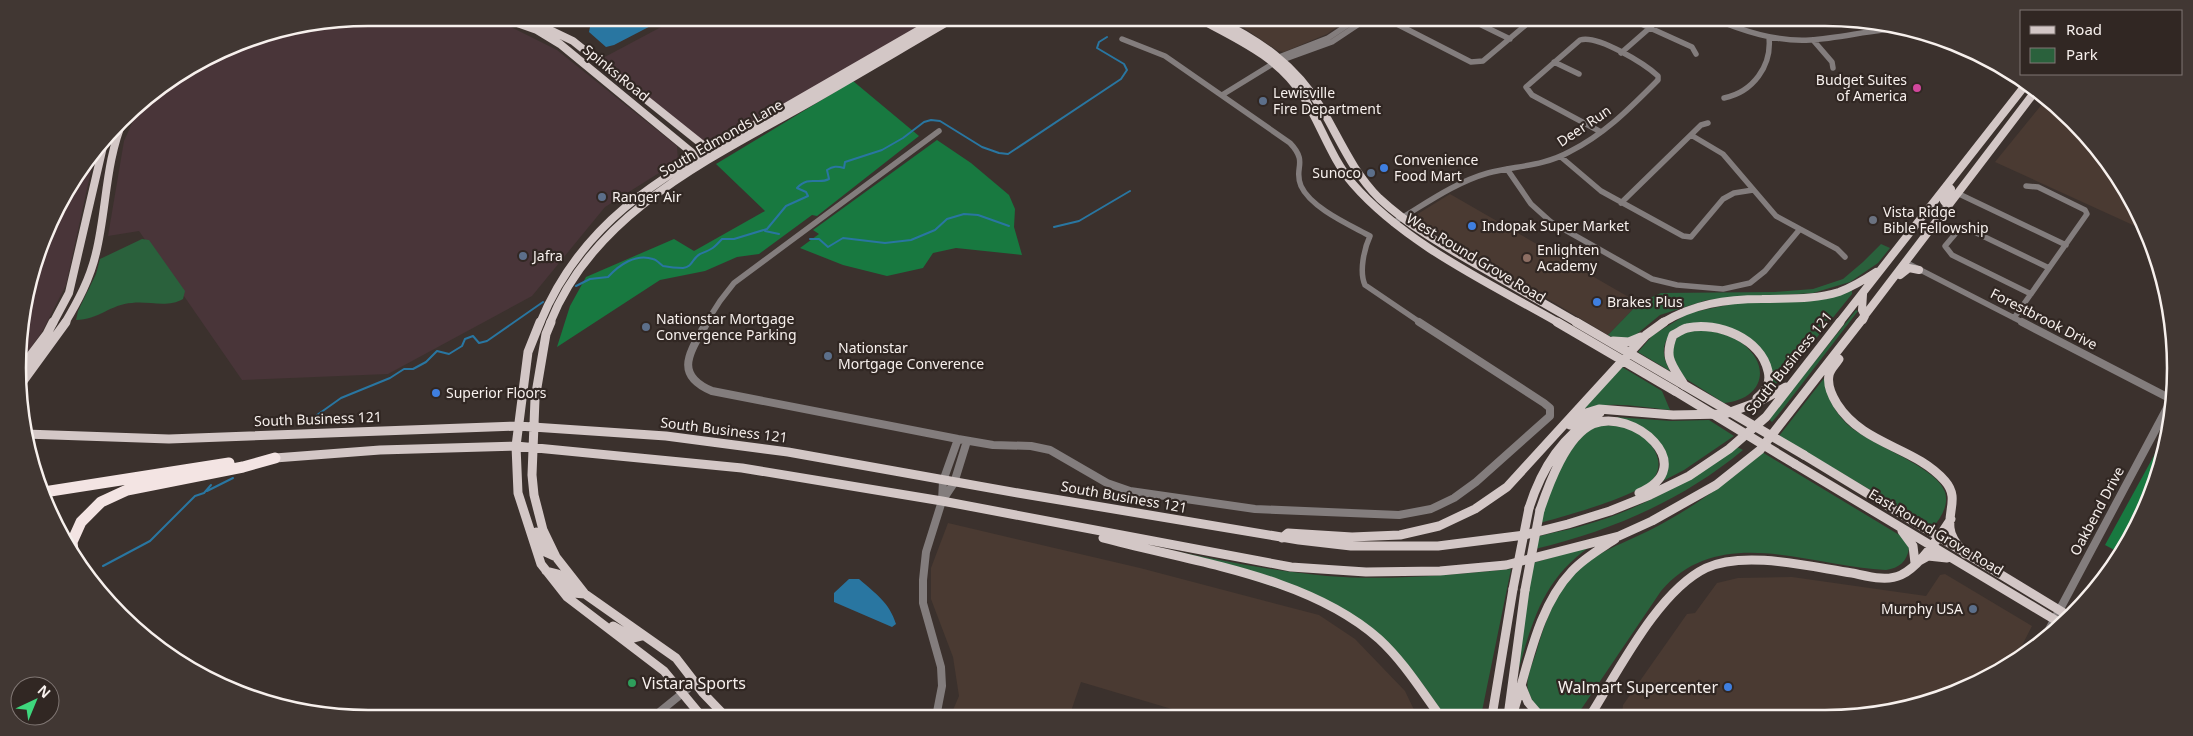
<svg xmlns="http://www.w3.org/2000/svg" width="2193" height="736" font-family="'Noto Sans',sans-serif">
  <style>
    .built { fill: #4a3a32 }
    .industrial { fill: #493539 }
    .green { fill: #2a613c }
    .forest { fill: #187940 }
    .water { fill: #2976a1 }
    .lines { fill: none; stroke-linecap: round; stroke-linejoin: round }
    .stream { stroke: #2976a1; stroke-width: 2 }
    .minor-far1 { stroke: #837d7d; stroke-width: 5.5 }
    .minor { stroke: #837d7d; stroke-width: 8 }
    .major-far1 { stroke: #d3c7c6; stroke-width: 8 }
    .major { stroke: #d3c7c6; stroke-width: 9 }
    .highway { stroke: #f3e4e3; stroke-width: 11 }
    .major-bridge { stroke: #d3c7c6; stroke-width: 9 }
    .hotel-dot { fill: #d1479c; stroke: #312723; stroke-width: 2 }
    .service-dot { fill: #5c6f8a; stroke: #312723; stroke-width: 2 }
    .shop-dot { fill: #3f7fe0; stroke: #312723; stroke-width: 2 }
    .worship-dot { fill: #6b7280; stroke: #312723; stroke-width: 2 }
    .education-dot { fill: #8d6e63; stroke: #312723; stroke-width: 2 }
    .leisure-dot { fill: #2e9e5b; stroke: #312723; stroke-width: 2 }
    .labels { text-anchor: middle; stroke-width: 4.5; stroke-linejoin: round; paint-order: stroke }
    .street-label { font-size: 14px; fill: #f7f0ed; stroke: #312723 }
    .poi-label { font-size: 14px; fill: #f7f0ed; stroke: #312723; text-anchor: start }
    .near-poi-label { font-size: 16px; fill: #f7f0ed; stroke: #312723; text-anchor: start }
    .rim { fill: none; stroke: #f7f0ed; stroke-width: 2.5 }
  </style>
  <rect width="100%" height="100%" fill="#3b312d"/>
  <!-- built -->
  <path class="built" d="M1259,18H1344L1348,19L1327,34L1284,52L1278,51L1244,28Z
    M2047,98L2088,137L2128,193L2146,231L1995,162Z
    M1450,194L1639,303L1608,335L1419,222L1416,215Z
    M948,523L1140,568L1319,615L1355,639L1405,691L1417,716L1194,717L1192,715L1081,682L1069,717H950L959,696L953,657L931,599V568Z
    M1945,574L2032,626L2015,659L1980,682L1870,716H1622L1623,705L1687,614L1695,613L1717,583L1738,578L1792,577L1926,596L1940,575Z"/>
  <!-- industrial -->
  <path class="industrial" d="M368,18H479L509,26L557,50L677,146L678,161L605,207L532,296L388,374L242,380L139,231L108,236L124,141L142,101L234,44L300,24Z
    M678,18H934L749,125L709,146L601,59Z
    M96,148L66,285L42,332L19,364L20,323L54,213L90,155Z"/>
  <!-- green -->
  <path class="green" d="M142,239L149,240L185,291L183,299C168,308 149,301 132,303C111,304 98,320 76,320L78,311L96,274L100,259Z
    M1881,244L1890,248L1878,263L1850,282L1813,293L1707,300L1660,315L1632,338H1614L1608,335L1639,303L1661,293L1775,292L1813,289L1843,279L1863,262Z
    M1852,289V294L1784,378L1756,398L1767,384L1765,362L1729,330L1671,333C1661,345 1662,357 1670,371L1638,352L1653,335L1689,313L1737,303L1806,301Z
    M1856,310L1858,311L1782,410L1772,422L1769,419Z
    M1700,329C1716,332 1730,334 1743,344C1773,368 1761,400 1724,403L1683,377L1679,374L1670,347L1680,334Z
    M1622,367L1662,391L1670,410C1639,407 1609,400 1580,410Z
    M1825,377C1826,395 1832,408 1845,422C1867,445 1936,465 1945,492C1949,505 1941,518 1933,527L1779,436Z
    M1616,417L1671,421L1709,420L1734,436L1684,470L1661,482L1660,445Z
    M1595,425C1617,425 1635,426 1650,444C1659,454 1662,469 1653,479C1638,496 1563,517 1539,523C1552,488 1563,449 1595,425Z
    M1737,447L1743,450C1683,500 1611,531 1535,549L1537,537C1553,532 1570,530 1585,525C1643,509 1689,480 1737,447Z
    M1762,452L1901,536L1909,548C1907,562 1899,568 1886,570C1811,567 1720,522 1661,591L1582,708L1574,716C1550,716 1539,718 1529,693C1524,682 1532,665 1536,653C1544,625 1553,598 1573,575C1595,551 1626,543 1654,528C1694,507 1729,482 1762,452Z
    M1591,546C1541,580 1532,624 1516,678L1533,563Z
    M1153,547C1211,558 1269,571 1327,576C1388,581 1450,575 1511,569L1481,716H1445L1421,682L1342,609Z"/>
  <!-- forest -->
  <path class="forest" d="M853,81L919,136L817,216L812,215L759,254L737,257L705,271L660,280L557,347L570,306L586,277L674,239L694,251L765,211L716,164Z
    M937,140L971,163L1009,195L1015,209L1014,227L1022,255L956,248L933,253L923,268L887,276L843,265L800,248L819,234L813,230Z
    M2168,430L2164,458L2128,543L2120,553L2105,545Z"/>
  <!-- water -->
  <path class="water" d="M610,18H666L614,45L606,47L589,32L590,27Z
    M849,579H859C876,594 889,602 896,624L892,627L834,602V593Z"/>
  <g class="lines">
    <!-- stream -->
    <path class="stream" d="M1118,18V22
      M1054,227L1079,221L1130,191
      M765,231L779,234
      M810,239H819L828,247L843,238L885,243L911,240L935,230L947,219L964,214L978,215L1009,226
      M576,286L590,279L608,277C619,265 636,253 653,259C657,260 660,264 663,266C668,267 678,268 683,268C693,267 692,258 700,254C712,249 713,249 722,239H734L767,229L786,206L808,196L806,192L797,188C809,175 818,185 829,179L827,170C833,166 837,166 844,168L845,162L882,150L903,138L924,122L931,120L940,121L982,147L999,153L1008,154L1121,79L1127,70L1124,64L1097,48L1099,42L1107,37
      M310,420L341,398L390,378L404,369H413L426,362L437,351L449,354L462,346L465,339L473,336L479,343L487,341L543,302
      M207,491L233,478
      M103,566L150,541L195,496L204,493L211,485"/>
    <!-- minor-far1 -->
    <path class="minor-far1" d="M1385,18L1471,62L1483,61L1534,18
      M1467,18L1510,39
      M1628,18L1692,47L1696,54
      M1712,18C1743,31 1776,42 1810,40C1842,38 1873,29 1906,28
      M1773,18H1799
      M1122,39L1165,56L1290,143C1309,163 1293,168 1301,186C1311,208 1350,225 1370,236C1364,249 1359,272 1365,285L1421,323
      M1813,40L1832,62L1833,68
      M1621,53L1661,18
      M1276,61L1279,57L1328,38L1358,18
      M1554,62L1579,74
      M1222,95L1274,63L1332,42L1368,18
      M1724,98C1753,92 1772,66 1769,37
      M1691,135L1723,154L1776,216L1837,249L1845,257
      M1561,157L1601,191L1683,236L1691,237L1723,199L1734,193L1753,190
      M1507,169L1531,204L1551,222L1652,279L1677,285L1723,289L1750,283L1765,271L1800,229
      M1957,193L2066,245
      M1621,203L1701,125L1708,123
      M1393,223C1424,205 1453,183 1488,173C1515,166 1544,166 1569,152C1605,134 1630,108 1658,80V76C1645,64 1597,34 1580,40L1526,87L1532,95L1601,132
      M1905,262L2024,323
      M2031,294L1952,255L1945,246L1962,226L2049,268
      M2014,318L2087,214L2085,210L2038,187L2026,186
      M706,323L720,301L734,283L939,131"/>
    <!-- minor -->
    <path class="minor" d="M707,322C691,351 672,374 712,391L958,439L993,445L1031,446L1050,450L1107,483L1130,491L1255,509L1399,515L1431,509L1454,498L1476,482L1550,416V408L1544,403L1419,322
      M2022,322L2171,399
      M942,501L954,483L967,441
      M2044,639L2174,395
      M936,717L942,686L941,667L923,603V580L926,552L942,501L943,481L958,439
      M652,718L695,683"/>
    <!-- major-far1 -->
    <path class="major-far1" d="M503,18L537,30L560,44L701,160
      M525,18L573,41L713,153
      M1198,18C1237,39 1279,57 1303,96C1321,125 1331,158 1353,184C1405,244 1491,284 1559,323
      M1213,18C1258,39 1296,65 1322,109C1340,140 1353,172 1379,198C1409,226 1444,246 1479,266C1512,285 1545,304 1578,323
      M1947,185L1951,189L1944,201L1948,206
      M1900,275L1909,268L1919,270
      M1863,294L1862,310L1865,316L1863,320
      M53,323L69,293L105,138
      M65,323C78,301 90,279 96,253C107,208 105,162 124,118
      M540,323C585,213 672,172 770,116C827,83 883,51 940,18
      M550,323C593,214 707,160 803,106C854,77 904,47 954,18
      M1662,323C1693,304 1726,299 1762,299C1787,298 1814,300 1839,292C1852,287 1864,280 1876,272
      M1839,323L2027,83
      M1859,323L2037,89"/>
    <!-- major -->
    <path class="major" d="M540,322L528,352L516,446L518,493L541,564L567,597L664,671L703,718
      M551,322L546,334L535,399L532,475L534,495L543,530L556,557L585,594L676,658L703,693L727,718
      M1557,322L1675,391
      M1576,322L1684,385
      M1613,341L1629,342L1641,337
      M1839,359C1836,364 1830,369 1829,375C1827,385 1832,396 1837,404C1864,446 1914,446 1945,481C1959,497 1948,510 1950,528C1951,539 1959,546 1965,554
      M19,371L47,334L53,322
      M1683,383C1671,364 1664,357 1673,335C1678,333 1682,329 1687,328C1718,321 1761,339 1768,371C1771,383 1766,391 1757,398
      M18,388L66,322
      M1570,425L1586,413L1599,409L1673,415L1725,414L1758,402L1786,387
      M25,434L169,439L518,426L666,436L788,452L1018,493L1299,540L1351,546H1438L1525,535L1568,524L1610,511L1650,495L1689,476L1729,449L1766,417L1840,322
      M1804,455L2069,616
      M275,458L380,450L516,446L742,468L942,501L1291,567L1366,572L1440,571L1506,565L1619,536L1652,521L1716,485L1760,450L1860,322
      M1795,464L2062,624
      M1529,508C1542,467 1563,435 1600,413
      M1540,510C1549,484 1566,436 1593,424C1632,407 1702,466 1639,493
      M1902,531L1913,546L1915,563
      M536,532L545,552L556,557
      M1103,538C1192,562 1308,576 1379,639C1403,661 1421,690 1440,716
      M1282,538L1288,533L1352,537L1400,535L1439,526L1475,509L1507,487L1646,335L1664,322
      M1919,561L1928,556L1947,558
      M546,571L558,574L573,593L585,594
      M613,626L634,638L642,636
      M1521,685L1528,702L1540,716
      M1492,716L1513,589
      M1508,716L1525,590
      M1512,716C1528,668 1536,609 1572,571C1584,558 1600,549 1615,539
      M1590,716C1618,672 1658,591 1706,568C1745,550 1811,567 1852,573C1867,576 1886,582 1901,575C1919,567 1940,536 1951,519"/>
    <!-- highway -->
    <path class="highway" d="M44,492L229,463
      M100,591L73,551L72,542L81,522L101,502L127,490L243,467L275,458"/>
    <!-- major-bridge -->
    <path class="major-bridge" d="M1684,385L1804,455
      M1675,391L1795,464
      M1513,589L1529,508
      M1525,590L1540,510"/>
  </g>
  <!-- markers -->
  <circle class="hotel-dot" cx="1917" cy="88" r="5"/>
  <g class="service-dot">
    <circle cx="1263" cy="101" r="5"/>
    <circle cx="1371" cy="173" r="5"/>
    <circle cx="602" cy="197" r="5"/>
    <circle cx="523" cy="256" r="5"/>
    <circle cx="646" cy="327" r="5"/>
    <circle cx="828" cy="356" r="5"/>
    <circle cx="1973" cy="609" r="5"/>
  </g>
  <g class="shop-dot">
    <circle cx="1384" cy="168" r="5"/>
    <circle cx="1472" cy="226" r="5"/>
    <circle cx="1597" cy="302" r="5"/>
    <circle cx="436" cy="393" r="5"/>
    <circle cx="1728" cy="687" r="5"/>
  </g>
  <circle class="worship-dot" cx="1873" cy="220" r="5"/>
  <circle class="education-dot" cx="1527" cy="258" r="5"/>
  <circle class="leisure-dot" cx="632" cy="683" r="5"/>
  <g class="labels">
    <!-- street labels -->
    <g class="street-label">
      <text transform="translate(616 73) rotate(39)" y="5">Spinks Road</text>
      <text transform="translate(1584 126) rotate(-34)" y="5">Deer Run</text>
      <text transform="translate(721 138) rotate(-30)" y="5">South Edmonds Lane</text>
      <text transform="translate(1476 258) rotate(31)" y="5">West Round Grove Road</text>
      <text transform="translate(2044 319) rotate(27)" y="5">Forestbrook Drive</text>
      <text transform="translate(1789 363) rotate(-51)" y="5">South Business 121</text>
      <text transform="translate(318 419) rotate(-2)" y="5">South Business 121</text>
      <text transform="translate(724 430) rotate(7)" y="5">South Business 121</text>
      <text transform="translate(1124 497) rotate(10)" y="5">South Business 121</text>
      <text transform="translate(2097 511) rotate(-62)" y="5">Oakbend Drive</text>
      <text transform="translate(1936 532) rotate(31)" y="5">East Round Grove Road</text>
    </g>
    <!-- poi labels -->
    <g class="poi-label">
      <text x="1907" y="85" text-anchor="end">Budget Suites<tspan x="1907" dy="16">of America</tspan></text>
      <text x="1273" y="98">Lewisville<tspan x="1273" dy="16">Fire Department</tspan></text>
      <text x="1394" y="165">Convenience<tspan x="1394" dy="16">Food Mart</tspan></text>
      <text x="1361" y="178" text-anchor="end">Sunoco</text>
      <text x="612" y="202">Ranger Air</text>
      <text x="1883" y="217">Vista Ridge<tspan x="1883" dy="16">Bible Fellowship</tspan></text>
      <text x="1482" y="231">Indopak Super Market</text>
      <text x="1537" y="255">Enlighten<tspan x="1537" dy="16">Academy</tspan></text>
      <text x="533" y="261">Jafra</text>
      <text x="1607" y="307">Brakes Plus</text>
      <text x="656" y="324">Nationstar Mortgage<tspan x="656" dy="16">Convergence Parking</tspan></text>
      <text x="838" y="353">Nationstar<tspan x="838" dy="16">Mortgage Converence</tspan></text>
      <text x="446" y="398">Superior Floors</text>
      <text x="1963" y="614" text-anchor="end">Murphy USA</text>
    </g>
    <!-- near-poi labels -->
    <g class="near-poi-label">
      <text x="642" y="689">Vistara Sports</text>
      <text x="1718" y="693" text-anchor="end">Walmart Supercenter</text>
    </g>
  </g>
  <!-- crop -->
  <path d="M0 0H2193V736H0ZM368 26H1825A342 342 0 0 1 2167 368V368A342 342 0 0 1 1825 710H368A342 342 0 0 1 26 368V368A342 342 0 0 1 368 26Z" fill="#413733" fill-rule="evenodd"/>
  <path class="rim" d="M368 26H1825A342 342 0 0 1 2167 368V368A342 342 0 0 1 1825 710H368A342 342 0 0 1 26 368V368A342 342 0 0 1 368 26Z"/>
  <!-- legend -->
  <rect x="2020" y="10" width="162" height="65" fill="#312723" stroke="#807774"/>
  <rect x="2030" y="26" width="25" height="8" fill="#d3c7c6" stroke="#807774"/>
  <text x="2066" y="35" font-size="15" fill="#f7f0ed">Road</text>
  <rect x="2030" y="48" width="25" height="15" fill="#2a613c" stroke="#807774"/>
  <text x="2066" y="60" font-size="15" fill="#f7f0ed">Park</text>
  <!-- north arrow -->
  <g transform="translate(35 701) rotate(44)"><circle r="24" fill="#312723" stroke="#807774"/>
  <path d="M0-4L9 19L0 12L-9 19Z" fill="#3ed77d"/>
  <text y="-8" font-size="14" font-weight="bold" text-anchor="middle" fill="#f7f0ed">N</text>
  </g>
</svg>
